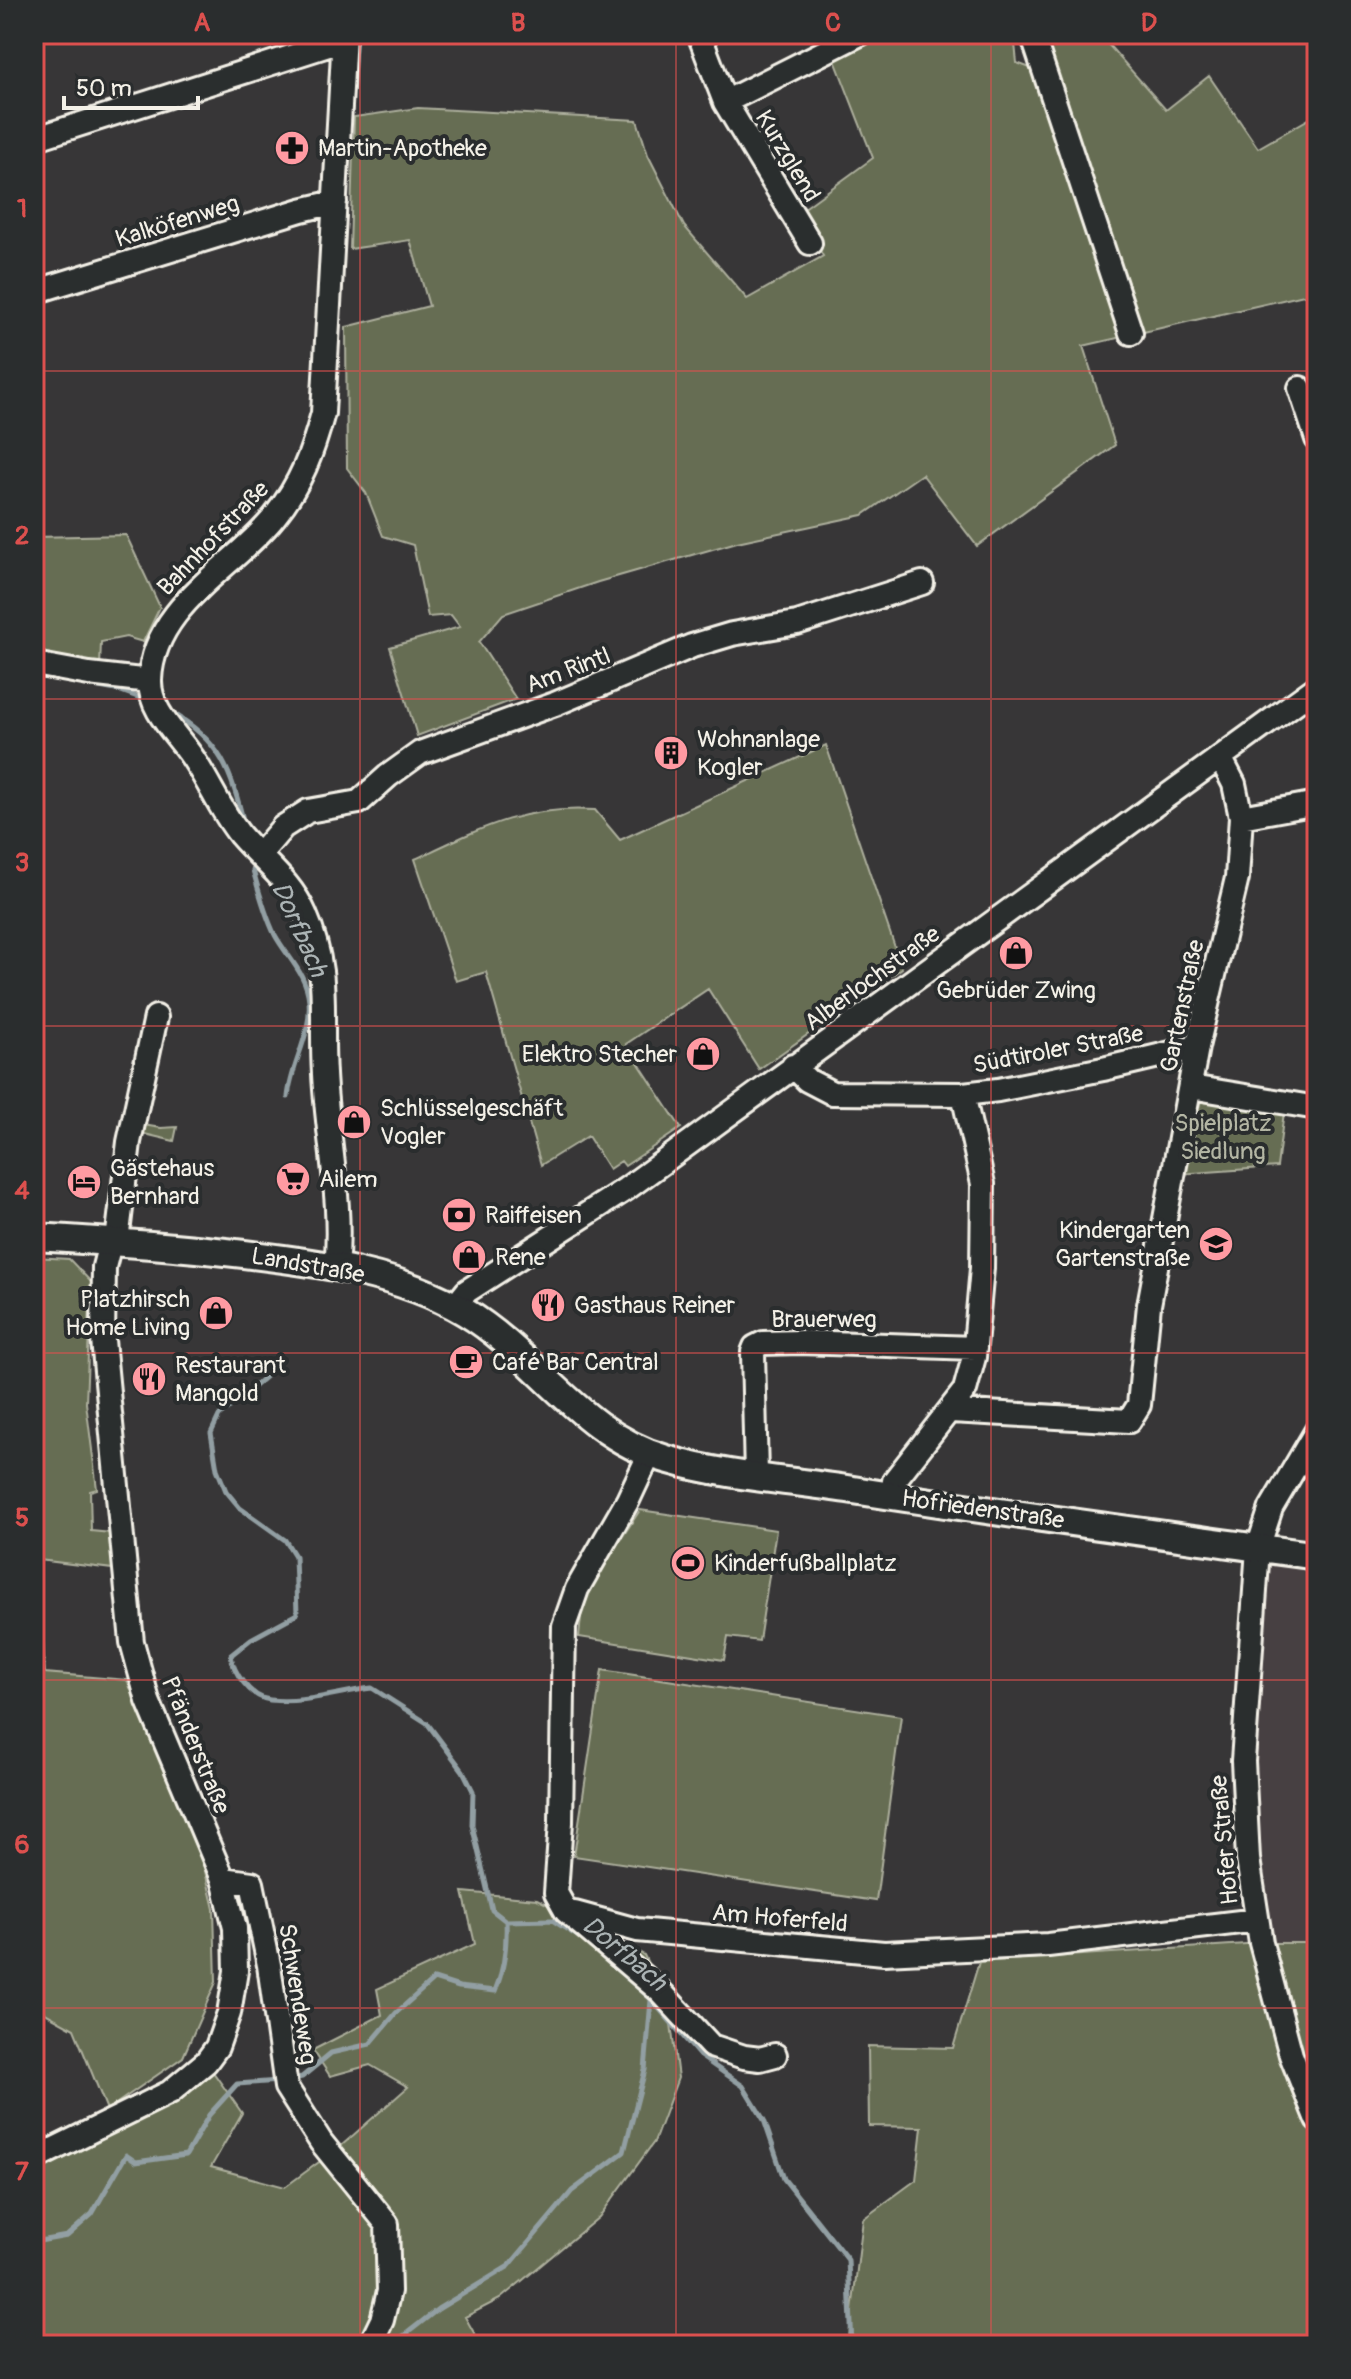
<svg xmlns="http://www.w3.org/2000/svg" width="1351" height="2379" font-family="Pangolin,sans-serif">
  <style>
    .built { fill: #474142 }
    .green { fill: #666d52; stroke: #adaf9d; stroke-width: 2 }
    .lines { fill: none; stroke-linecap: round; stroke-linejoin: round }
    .stream { stroke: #929fa3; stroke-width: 5 }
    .minor-casing { stroke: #f4f1e8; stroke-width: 28 }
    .major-casing { stroke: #f4f1e8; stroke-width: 32 }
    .minor { stroke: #2a2d2e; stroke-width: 22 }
    .major { stroke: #2a2d2e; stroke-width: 26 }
    .grid { fill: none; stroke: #dc504e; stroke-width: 2; stroke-opacity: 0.55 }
    .labels { text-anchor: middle; stroke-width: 8; stroke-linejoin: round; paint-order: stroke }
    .poi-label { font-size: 24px; fill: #f4f1e8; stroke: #2a2d2e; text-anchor: start }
    .street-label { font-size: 24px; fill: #f4f1e8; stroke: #2a2d2e }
    .park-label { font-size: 24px; fill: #b4b6a4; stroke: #2a2d2e }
    .water-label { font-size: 26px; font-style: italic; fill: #abb3b4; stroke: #2a2d2e }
    .neatline { fill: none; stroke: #dc504e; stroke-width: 3 }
    .grid-label { font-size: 26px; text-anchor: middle; font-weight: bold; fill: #dc504e }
  </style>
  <rect width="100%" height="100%" fill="#373637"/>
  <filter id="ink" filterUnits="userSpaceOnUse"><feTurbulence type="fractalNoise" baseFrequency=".0125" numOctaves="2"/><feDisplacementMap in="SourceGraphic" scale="16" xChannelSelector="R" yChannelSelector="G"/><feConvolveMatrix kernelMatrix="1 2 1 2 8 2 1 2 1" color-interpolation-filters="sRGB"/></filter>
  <g filter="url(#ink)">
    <!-- built -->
    <path class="built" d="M1258,1548L1317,1556V1943H1261L1248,1859Z"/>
    <!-- green -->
    <path class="green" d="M878,34H1014L1017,63L1038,71L1054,41L1074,34H1099L1166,110L1209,76L1258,148L1314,116L1317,120V292L1083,346L1115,445L977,546L922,474L863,515L737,542L598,582L503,614L479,642L516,699L417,736L390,647L460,627L451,615L428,617L413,545L383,536L366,493L347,468L346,327L429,306L410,240L350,249L354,117L418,108L637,120L648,155L684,226L747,299L823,256L799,212L873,158L835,60Z
      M126,535L160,607L143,642L126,637L101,642L100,667L34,654V537Z
      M826,745L902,968L759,1069L708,989L626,1044L681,1128L625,1166L621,1161L609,1169L588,1136L541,1165L486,972L456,981L415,859C479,829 523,805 595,810L620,840Z
      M1203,1097L1284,1112L1277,1167L1179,1174L1193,1104Z
      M137,1124L161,1128L177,1127L174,1141L136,1132Z
      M34,1257L69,1259L91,1282L86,1403L97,1489L90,1491L91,1531L111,1533L113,1569L38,1560L45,1673L127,1680L204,1867L214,1909L216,1982L183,2057L107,2110L74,2029L34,2007Z
      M640,1510L776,1530L759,1641L728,1637L724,1660L579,1637L583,1597Z
      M602,1670L901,1716L876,1901L574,1856Z
      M463,1892L537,1899L644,1955L669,2008L678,2078L654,2142L599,2217L500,2299L465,2317L477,2338L468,2345H34V2159L206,2062L242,2113L211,2167L285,2187L341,2146L408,2087L370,2065L330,2076L313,2050L382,2015L377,1989L475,1944Z
      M1261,1943H1317V2345H848L863,2219L916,2180L922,2127L869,2126L868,2046L953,2048L979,1962Z"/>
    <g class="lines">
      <!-- stream -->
      <path class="stream" d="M51,678L121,691L143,699
        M169,711C222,741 231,771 245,828
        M253,870C259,892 265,915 275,935C287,957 307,974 309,1001C312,1035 291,1064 288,1097
        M265,1377L219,1416L211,1433L217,1469L226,1491L240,1508L285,1540L295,1556L297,1614L251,1639L231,1655C233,1673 251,1698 270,1700C303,1704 339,1692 372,1688L427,1723L463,1771L473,1791L472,1825L492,1910L506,1921L552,1920L582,1939L651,1999L700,2056L743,2086L764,2120L784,2179L848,2260L852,2345
        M293,2079L302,2077L331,2053L370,2044L396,2013L434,1979L459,1987L495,1991C505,1968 507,1946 506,1921
        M34,2242L67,2236L92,2214L126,2155L136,2162L186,2155L209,2115L237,2084L279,2081
        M392,2345L438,2309L509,2266L572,2191L624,2152L645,2070L651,2000"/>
      <!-- minor casing -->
      <g class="minor-casing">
        <path id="minor" d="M699,34L725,102L810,243
          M1032,34L1131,333
          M725,102L860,34
          M34,139L344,40
          M34,292L301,210L335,202
          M1300,388L1317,439
          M34,661L40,665L89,674L150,681
          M1241,817L1317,803
          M260,854L283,827L308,811L359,802L388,776L420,753L555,704L692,646L732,634L797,623L922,583
          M793,1066L807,1080L832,1093L963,1094L998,1090L1103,1069L1197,1047
          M1191,1087L1317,1108
          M336,1267C343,1204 327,1137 324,1074C320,1013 331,973 305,914C291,881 262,861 240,835C221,811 212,788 196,763C181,737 149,713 150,680C153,605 234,568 275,516C301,484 313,451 323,413L344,34
          M455,1306L467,1291L626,1189L1317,687
          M951,1411L1129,1421L1139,1405L1149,1305L1197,1047L1237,878L1241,817L1234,784L1221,759
          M1317,1430L1271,1508L1258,1548L1243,1761L1248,1859L1261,1943L1291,2055L1317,2120
          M650,1453L628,1500L577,1589L564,1626L561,1822L556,1893L566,1911L660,1991L711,2046L744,2057L760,2059L775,2055
          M756,1476L753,1352L755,1347L763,1343L800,1342L975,1348
          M892,1496L894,1481L965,1390L974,1357L982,1268L983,1184L963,1094
          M223,1879L252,1883L269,1965L286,2087L321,2142L387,2224L389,2291L382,2320L370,2345
          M575,1913L637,1930L884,1953L1048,1945L1257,1920
          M34,2159L170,2092L206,2062L217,2047L229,2013L236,1971L235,1928L223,1879L148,1701L132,1642L103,1340L104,1267L108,1251L118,1233L129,1142L156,1017"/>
      </g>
      <!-- major casing -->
      <g class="major-casing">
        <path id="major" d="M34,1237C104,1241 174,1246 244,1254C319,1263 399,1273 465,1312C538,1356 579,1434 666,1459C724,1476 787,1480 847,1489C1003,1514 1160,1534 1317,1556"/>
      </g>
      <!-- minor -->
      <use href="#minor" class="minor"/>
      <!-- major -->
      <use href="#major" class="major"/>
    </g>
  </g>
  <!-- grid -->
  <path class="grid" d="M360,34V2345M676,34V2345M991,34V2345M34,371H1317M34,699H1317M34,1026H1317M34,1353H1317M34,1680H1317M34,2008H1317"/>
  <!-- icons -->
  <defs>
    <g id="pharmacy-disc" transform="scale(1.8)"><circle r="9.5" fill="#ff9aa2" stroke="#2a2d2e"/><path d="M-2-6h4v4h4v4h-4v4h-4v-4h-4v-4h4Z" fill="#111"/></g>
    <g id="building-disc" transform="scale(1.8)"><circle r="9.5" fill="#ff9aa2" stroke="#2a2d2e"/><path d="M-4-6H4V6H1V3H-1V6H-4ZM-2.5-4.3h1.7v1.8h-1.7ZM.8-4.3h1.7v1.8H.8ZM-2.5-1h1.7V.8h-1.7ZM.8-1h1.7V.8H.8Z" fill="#111"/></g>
    <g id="shop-disc" transform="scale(1.8)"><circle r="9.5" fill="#ff9aa2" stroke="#2a2d2e"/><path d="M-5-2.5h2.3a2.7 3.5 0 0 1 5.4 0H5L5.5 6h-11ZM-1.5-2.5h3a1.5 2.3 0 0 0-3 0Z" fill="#111"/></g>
    <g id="supermarket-disc" transform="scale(1.8)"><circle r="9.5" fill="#ff9aa2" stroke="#2a2d2e"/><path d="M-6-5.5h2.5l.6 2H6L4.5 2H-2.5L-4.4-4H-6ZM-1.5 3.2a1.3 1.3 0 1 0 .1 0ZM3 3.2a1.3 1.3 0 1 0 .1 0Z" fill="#111"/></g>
    <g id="hotel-disc" transform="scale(1.8)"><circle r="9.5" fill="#ff9aa2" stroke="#2a2d2e"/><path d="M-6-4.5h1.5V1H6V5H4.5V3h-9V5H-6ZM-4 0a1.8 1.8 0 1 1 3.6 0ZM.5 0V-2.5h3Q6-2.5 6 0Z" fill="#111"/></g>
    <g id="bank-disc" transform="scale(1.8)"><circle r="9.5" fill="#ff9aa2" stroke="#2a2d2e"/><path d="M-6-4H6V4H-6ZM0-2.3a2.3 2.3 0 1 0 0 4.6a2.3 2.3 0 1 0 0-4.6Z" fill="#111"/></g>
    <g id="school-disc" transform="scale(1.8)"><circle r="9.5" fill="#ff9aa2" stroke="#2a2d2e"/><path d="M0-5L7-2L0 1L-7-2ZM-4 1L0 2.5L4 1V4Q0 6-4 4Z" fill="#111"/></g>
    <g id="restaurant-disc" transform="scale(1.8)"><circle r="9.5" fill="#ff9aa2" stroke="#2a2d2e"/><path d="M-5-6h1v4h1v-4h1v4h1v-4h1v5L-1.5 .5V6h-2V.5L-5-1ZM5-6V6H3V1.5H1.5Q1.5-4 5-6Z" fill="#111"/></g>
    <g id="cafe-disc" transform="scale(1.8)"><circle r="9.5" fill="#ff9aa2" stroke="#2a2d2e"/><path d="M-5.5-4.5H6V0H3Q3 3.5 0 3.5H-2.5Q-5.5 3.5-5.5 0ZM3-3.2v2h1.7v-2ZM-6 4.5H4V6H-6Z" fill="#111"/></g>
    <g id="stadium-disc" transform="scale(1.8)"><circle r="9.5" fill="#ff9aa2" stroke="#2a2d2e"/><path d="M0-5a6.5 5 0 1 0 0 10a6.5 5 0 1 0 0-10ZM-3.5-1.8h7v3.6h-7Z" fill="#111"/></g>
  </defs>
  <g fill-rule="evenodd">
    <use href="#pharmacy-disc" x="292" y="148"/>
    <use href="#building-disc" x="671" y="753"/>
    <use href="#shop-disc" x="1016" y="953"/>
    <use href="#shop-disc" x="703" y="1054"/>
    <use href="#shop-disc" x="354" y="1122"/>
    <use href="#supermarket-disc" x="293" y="1179"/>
    <use href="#hotel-disc" x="84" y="1182"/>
    <use href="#bank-disc" x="459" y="1215"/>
    <use href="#school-disc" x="1216" y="1244"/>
    <use href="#shop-disc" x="469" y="1257"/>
    <use href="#restaurant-disc" x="548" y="1305"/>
    <use href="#shop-disc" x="216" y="1313"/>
    <use href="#cafe-disc" x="466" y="1362"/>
    <use href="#restaurant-disc" x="149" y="1379"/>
    <use href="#stadium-disc" x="688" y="1563"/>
  </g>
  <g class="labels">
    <!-- poi labels -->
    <g class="poi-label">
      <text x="318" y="156">Martin-Apotheke</text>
      <text x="697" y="747">Wohnanlage<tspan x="697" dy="28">Kogler</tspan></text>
      <text x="1016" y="998" text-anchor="middle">Gebrüder Zwing</text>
      <text x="677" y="1062" text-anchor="end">Elektro Stecher</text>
      <text x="380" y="1116">Schlüsselgeschäft<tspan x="380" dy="28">Vogler</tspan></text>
      <text x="110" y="1176">Gästehaus<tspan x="110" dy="28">Bernhard</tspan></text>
      <text x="319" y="1187">Ailem</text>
      <text x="485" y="1223">Raiffeisen</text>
      <text x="1190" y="1238" text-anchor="end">Kindergarten<tspan x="1190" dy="28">Gartenstraße</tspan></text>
      <text x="495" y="1265">Rene</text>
      <text x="190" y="1307" text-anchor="end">Platzhirsch<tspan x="190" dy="28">Home Living</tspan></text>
      <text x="574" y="1313">Gasthaus Reiner</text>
      <text x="492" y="1370">Café Bar Central</text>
      <text x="175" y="1373">Restaurant<tspan x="175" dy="28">Mangold</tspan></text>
      <text x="714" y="1571">Kinderfußballplatz</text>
    </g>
    <!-- street labels -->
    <g class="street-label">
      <text transform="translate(788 156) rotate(59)" y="8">Kurzglend</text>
      <text transform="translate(177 221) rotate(-17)" y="8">Kalköfenweg</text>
      <text transform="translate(213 538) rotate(-46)" y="8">Bahnhofstraße</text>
      <text transform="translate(568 670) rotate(-21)" y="8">Am Rintl</text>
      <text transform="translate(872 978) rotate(-36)" y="8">Alberlochstraße</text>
      <text transform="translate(1182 1006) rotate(-78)" y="8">Gartenstraße</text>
      <text transform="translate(1058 1049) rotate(-11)" y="8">Südtiroler Straße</text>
      <text transform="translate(308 1265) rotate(10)" y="8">Landstraße</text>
      <text x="824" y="1327">Brauerweg</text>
      <text transform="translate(983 1509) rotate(8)" y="8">Hofriedenstraße</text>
      <text transform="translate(196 1745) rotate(68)" y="8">Pfänderstraße</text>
      <text transform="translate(1224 1840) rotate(-95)" y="8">Hofer Straße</text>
      <text transform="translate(780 1918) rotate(5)" y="8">Am Hoferfeld</text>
      <text transform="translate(298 1994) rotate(81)" y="8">Schwendeweg</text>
    </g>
    <!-- park labels -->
    <g class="park-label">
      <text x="1223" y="1131">Spielplatz<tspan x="1223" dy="28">Siedlung</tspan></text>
    </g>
    <!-- water labels -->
    <g class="water-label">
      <text transform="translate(300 929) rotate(66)" y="9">Dorfbach</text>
      <text transform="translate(625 1953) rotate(40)" y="9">Dorfbach</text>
    </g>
  </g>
  <!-- margin -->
  <rect width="1351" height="2379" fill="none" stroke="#2a2d2e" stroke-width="88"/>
  <!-- scale -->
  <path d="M64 96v12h134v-12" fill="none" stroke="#f4f1e8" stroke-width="4"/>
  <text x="76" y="96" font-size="24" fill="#f4f1e8" stroke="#2a2d2e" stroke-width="6" paint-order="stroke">50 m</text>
  <rect x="44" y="44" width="1263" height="2291" class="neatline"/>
  <g class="grid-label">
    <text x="202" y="31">A</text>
    <text x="518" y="31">B</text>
    <text x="833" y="31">C</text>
    <text x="1149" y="31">D</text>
    <text x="22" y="217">1</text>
    <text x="22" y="544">2</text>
    <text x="22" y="871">3</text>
    <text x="22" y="1199">4</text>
    <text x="22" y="1526">5</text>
    <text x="22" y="1853">6</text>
    <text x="22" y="2180">7</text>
  </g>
</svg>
